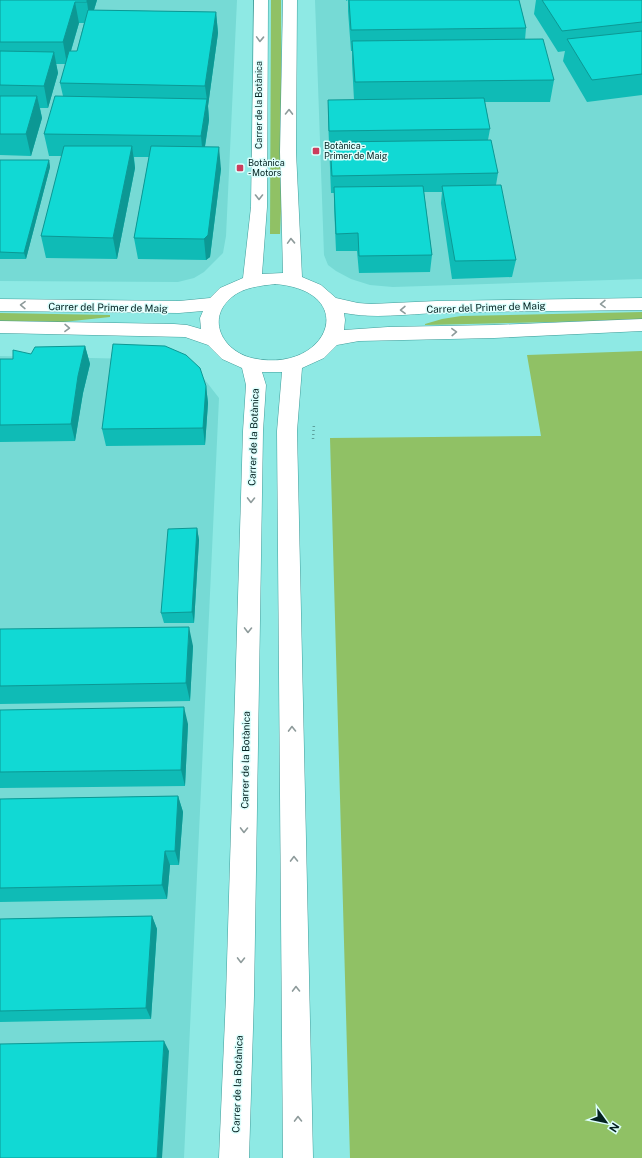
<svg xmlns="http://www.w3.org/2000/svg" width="642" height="1158" font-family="'Public Sans',sans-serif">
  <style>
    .built { fill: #76dad5 }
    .green { fill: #90c165 }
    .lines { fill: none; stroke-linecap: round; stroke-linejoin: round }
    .street-casing { stroke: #419d9a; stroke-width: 1 }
    .path { stroke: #5ca19d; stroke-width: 2.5; stroke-dasharray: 1 3; stroke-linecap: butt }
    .street { fill: #fff; fill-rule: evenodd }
    .wall { fill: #0fbbb6; fill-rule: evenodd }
    .shaded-wall { fill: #0c9894 }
    .building { fill: #11d9d4; stroke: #0c9894 }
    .oneway { stroke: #8e9b9b }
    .poi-dot { fill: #cc3d5d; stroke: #ddfffd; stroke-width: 1.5 }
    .labels { text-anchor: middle; stroke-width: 3; stroke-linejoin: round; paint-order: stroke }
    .far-street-label { font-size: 9px; fill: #042120; stroke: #ddfffd }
    .far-poi-label { font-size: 9px; fill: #042120; stroke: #ddfffd; text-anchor: start }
    .street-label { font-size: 10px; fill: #042120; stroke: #ddfffd }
  </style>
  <rect width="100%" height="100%" fill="#8ee9e4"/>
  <!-- built -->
  <path class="built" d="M0,0H237L226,236L223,253L204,272L194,278L178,282L0,281Z
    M315,0H642V279L393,287L370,285L351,279L336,271L328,265L324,255Z
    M0,356L181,360L198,371L219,398L184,1158H0Z"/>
  <!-- green -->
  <path class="green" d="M271,0H281L282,188L280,234H270Z
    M642,312V320L425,325V324L442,319L461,316Z
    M0,313L110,315V317L63,322H0Z
    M642,351V1158H350L330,438L541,436L527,355Z"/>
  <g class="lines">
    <!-- street casing -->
    <g class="street-casing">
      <path id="street" d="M254,0H268L267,207L262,274L283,273L280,152L283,0H297L296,152L302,277L321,285L336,298L358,303L371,304L437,301L642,298V310C574,311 506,311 438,313C406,314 375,319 344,313L345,320L344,330L388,327L494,325L642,319V331L494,338L359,341L337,345L324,358L302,368L297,431L313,1158H283L277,431L282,372H262L266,385L263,431L254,996L249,1158H219L226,996L243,431L246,385L242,368L222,359L208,345L185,337L0,333V321L174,324L187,325L201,329L200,318L203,311L179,313L0,311V299L179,301L210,298L220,288L243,278L251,207ZM275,284C362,291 328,375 252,358C223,351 205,319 232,297C244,287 260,286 275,284Z"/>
    </g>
    <!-- path -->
    <path class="path" d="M313,439L314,424"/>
    <!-- street -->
    <use href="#street" class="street"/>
  </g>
  <!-- wall -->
  <path class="wall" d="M0,0H97L94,10L216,12L218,33L208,106L209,120L205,147L221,169L210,257L206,260L138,259L134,238L149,157H134L135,168L117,259L46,258L41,236L62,156H49L44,134L63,96L60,83L66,64H56L58,73L48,108H40L42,118L31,156L0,155ZM79,23H84L77,51H71Z
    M346,0H519L526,28L525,40L554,80L550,102H485L490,129L488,140L498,173L496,185L516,260L512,277L452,279L441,203L442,192H424L432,255L430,272L359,273L357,251H336L334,205V193H331L328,118V100H354L352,63V51H351L348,11V0L346,1Z
    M536,0H642V95L587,102L563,61L565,51L558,52L534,14Z
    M0,160H49L50,167L26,259H0Z
    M85,346L90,364L83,393L75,441L0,442V359H13L31,354Z
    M206,386L208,403L205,445L106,446L102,429Z
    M197,528L199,540L194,623H164L161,613Z
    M0,629L193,646L190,701L0,704Z
    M0,710L188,724L185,786L0,788Z
    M178,796L183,812L179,865H170L167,899L0,902V799Z
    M152,916L157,929L151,1019L0,1022V919Z"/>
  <!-- shaded-wall -->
  <path class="shaded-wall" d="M87,0H97L90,23L87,2Z
    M75,2L79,23L67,64L63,42Z
    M216,12L218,33L208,106L209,120L203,158L201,136L207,100L205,86Z
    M54,52L58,73L48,108L44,86Z
    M37,96L42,118L31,156L26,134Z
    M132,146L135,168L117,259L113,238Z
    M219,147L221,169L210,257L206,260L204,239Z
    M49,160L50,167L26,259L24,253Z
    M85,346L90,364L83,393L75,441L71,424L78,376Z
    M206,386L208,403L205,445L203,428Z
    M197,528L199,540L194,623L192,612Z
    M189,627L193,646L190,701L186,683Z
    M184,707L188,724L185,786L181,770Z
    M178,796L183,812L179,865L175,851Z
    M165,851L170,865L167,899L162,885Z
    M152,916L157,929L151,1019L146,1008Z
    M164,1041L169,1051L162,1158H157Z"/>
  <!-- building -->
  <path class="building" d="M0,0H87V2H75L63,42H0Z
    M349,0H519L526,28L351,30Z
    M542,0H642V22L562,31Z
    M88,10L216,12L205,86L60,83L69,51H77Z
    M642,31V74L592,80L567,39Z
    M543,39L554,80L355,82L352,41Z
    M0,51L54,52L44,86L0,85Z
    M0,96H37L26,134H0Z
    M55,96L207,99L201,136L44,134Z
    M484,98L490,129L329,131L328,100Z
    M491,140L498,173L332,176L330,142Z
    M64,146H132L113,238L41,236Z
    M151,146L219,147L208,235L204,239L134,238Z
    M0,160H49L24,253L0,252Z
    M501,185L516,260L455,261L442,186Z
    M423,186L432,255L359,256L358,233L336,234L334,187Z
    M113,344L165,346L186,355L200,368L206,386L203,428L102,429Z
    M85,346L78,376L71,424L0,425V359H13V350L31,354L35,347Z
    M197,528L192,612L161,613L168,529Z
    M189,627L186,683L0,686V629Z
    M184,707L181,770L0,772V710Z
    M178,796L175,851H165L162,885L0,888V799Z
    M152,916L146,1008L0,1011V919Z
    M164,1041L157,1158H0V1044Z"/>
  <!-- one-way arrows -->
  <defs><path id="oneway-chevron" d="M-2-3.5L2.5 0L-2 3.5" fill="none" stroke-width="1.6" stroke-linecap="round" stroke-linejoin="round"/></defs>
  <g class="oneway">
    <use href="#oneway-chevron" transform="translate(260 39) rotate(92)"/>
    <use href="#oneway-chevron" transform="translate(289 112) rotate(-89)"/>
    <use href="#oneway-chevron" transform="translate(259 197) rotate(90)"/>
    <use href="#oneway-chevron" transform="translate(291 241) rotate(-92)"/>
    <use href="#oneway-chevron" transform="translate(603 304) rotate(179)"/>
    <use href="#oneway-chevron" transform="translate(23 305) rotate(-179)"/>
    <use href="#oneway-chevron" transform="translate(403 310) rotate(179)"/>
    <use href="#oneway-chevron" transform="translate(67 328) rotate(1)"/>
    <use href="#oneway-chevron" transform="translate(454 332) rotate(-2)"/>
    <use href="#oneway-chevron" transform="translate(251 500) rotate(91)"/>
    <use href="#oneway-chevron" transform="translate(248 630) rotate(91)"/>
    <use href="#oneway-chevron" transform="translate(292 729) rotate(-91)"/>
    <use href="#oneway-chevron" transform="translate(244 830) rotate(91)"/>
    <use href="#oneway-chevron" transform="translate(294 859) rotate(-91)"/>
    <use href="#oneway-chevron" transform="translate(241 960) rotate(91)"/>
    <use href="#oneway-chevron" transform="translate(296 989) rotate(-91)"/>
    <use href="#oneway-chevron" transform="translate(298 1119) rotate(-91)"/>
  </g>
  <!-- markers -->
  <g class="poi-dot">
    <rect x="312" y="147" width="8" height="8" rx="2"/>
    <rect x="236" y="164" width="8" height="8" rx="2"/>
  </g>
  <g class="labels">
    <!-- far-street labels -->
    <g class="far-street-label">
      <text transform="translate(259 105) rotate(-90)" y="3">Carrer de la Botànica</text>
    </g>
    <!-- far-poi labels -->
    <g class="far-poi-label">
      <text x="324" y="149">Botànica -<tspan x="324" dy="10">Primer de Maig</tspan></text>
      <text x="248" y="166">Botànica<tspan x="248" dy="10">- Motors</tspan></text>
    </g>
    <!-- street labels -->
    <g class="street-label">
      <text transform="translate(108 307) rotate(1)" y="4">Carrer del Primer de Maig</text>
      <text transform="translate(486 307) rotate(-2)" y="4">Carrer del Primer de Maig</text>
      <text transform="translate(253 437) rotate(-88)" y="4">Carrer de la Botànica</text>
      <text transform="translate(245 760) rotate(-89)" y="4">Carrer de la Botànica</text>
      <text transform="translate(237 1084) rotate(-88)" y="4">Carrer de la Botànica</text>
    </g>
  </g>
  <!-- north arrow -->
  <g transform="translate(606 1122) rotate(123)" stroke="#ddfffd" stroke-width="3" paint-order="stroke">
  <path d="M0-3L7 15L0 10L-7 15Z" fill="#042120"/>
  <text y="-6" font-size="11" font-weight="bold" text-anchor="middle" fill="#042120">N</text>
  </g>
</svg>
